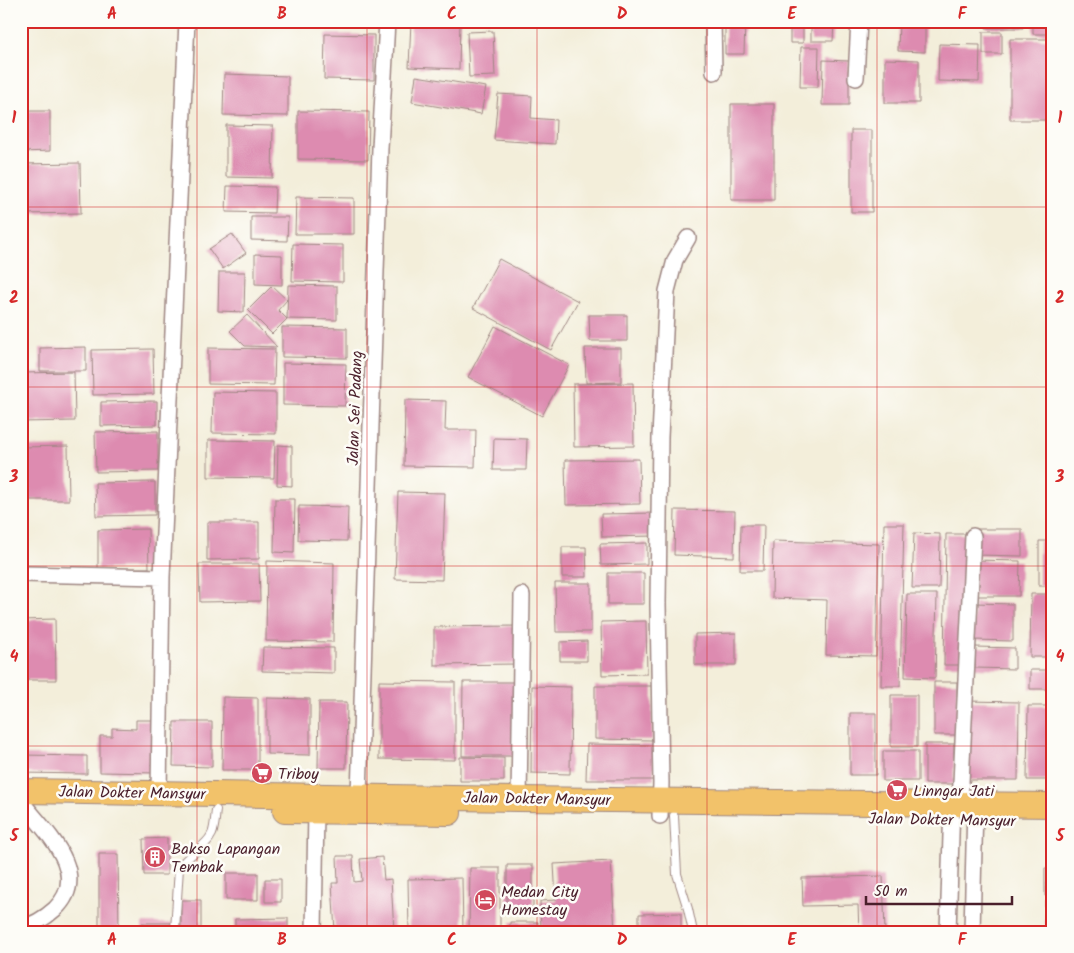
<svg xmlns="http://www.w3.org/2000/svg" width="1074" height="953" font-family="Kalam,sans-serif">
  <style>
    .building { fill: #dd8bb0 }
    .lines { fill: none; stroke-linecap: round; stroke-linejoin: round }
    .lane-casing { stroke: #9e8682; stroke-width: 10 }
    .street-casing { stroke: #9e8682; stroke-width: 18 }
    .primary-casing { stroke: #9e8682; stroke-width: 26 }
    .lane { stroke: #fff; stroke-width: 8 }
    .street { stroke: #fff; stroke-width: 15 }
    .primary { stroke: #f2c26a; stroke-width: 24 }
    .grid { fill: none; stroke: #d62828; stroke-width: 1; stroke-opacity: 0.55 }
    .labels { text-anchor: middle; stroke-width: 5; stroke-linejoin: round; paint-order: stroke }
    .street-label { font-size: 16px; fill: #4a1f2b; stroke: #fdfcf7 }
    .poi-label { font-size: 16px; fill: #4a1f2b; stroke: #fdfcf7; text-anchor: start }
    .neatline { fill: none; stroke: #d62828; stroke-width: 2 }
    .grid-label { font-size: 16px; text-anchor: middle; font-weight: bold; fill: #d62828 }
  </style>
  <rect width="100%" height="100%" fill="#fdfcf7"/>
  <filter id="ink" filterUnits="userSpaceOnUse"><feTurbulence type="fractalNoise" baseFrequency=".02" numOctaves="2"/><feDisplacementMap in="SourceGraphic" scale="10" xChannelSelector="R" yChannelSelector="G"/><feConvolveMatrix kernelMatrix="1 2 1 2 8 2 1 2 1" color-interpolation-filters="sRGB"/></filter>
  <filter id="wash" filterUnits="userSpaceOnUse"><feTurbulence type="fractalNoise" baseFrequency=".0096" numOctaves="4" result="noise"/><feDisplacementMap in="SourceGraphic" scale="20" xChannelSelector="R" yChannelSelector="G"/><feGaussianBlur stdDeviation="1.12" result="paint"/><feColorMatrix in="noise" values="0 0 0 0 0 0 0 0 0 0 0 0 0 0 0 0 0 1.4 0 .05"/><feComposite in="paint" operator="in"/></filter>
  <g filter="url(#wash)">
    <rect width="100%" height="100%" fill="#f3eeda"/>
    <g id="blocks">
      <!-- building -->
      <path class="building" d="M411,21H460L459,69L409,67Z
        M725,21H745L744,54H725Z
        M790,21H803V43H790Z
        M811,21H834L833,41H811Z
        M899,21H925V52L898,51Z
        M956,21H977V23H956Z
        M986,21H1023V28H986Z
        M1033,21H1053V34H1033Z
        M493,31L495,76L469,77L467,32Z
        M983,32H1002V54H983Z
        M325,34L374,35V80L324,79Z
        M1010,39H1053V120H1010Z
        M939,44L980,45L979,82L938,81Z
        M801,47H819L818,87H800Z
        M885,59L919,60V103H885Z
        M823,60L849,61V105H822Z
        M224,74L288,76V116L223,115Z
        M416,76L486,87L481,114L412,102Z
        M498,94L532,96L531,118L556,120L555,144L494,140Z
        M731,104H774V200H731Z
        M21,111H50V151L21,152Z
        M298,111L369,112L368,160L298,159Z
        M226,125L273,126L272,178L226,177Z
        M851,130H872V212H851Z
        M80,163L81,213L21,214V164Z
        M227,186L275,187L274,213L226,212Z
        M296,197L354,198V234H295Z
        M251,217H288L287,241L251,240Z
        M232,234L246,253L223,269L209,249Z
        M293,244L343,245V282L292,281Z
        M255,254L282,255V285L255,284Z
        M499,259L578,301L551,350L473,308Z
        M219,272H245L244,312L218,311Z
        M288,285L337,286V320L287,319Z
        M272,286L287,300L278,310L287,319L272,334L248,310Z
        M247,315L277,347L245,346L230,331Z
        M589,315H627V341H590Z
        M495,326L569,365L542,416L468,377Z
        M282,327L347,328V358L282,357Z
        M86,347V371H40V348Z
        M208,348L275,349L274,385L208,384Z
        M585,348H621V382L586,383Z
        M153,349L154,394L93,395L92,350Z
        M283,363L346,364L345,406L283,405Z
        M74,372L75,421L21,422V373Z
        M633,383L634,446L574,447L573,384Z
        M213,392L276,393V434L212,433Z
        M405,400L446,401L445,430H476L475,467L404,466Z
        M157,401V425L101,426V402Z
        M158,431V471L96,472L95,432Z
        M494,438L527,439L526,470H493Z
        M208,440L275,441L274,478L208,477Z
        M278,445L292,446V486L277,485Z
        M68,446L69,500H21V447Z
        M639,459L640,504L566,505L565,460Z
        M155,482V515L96,516L95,483Z
        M398,492L445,493L442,580L395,579Z
        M275,499H295L294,553L274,552Z
        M299,506L348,507L347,541L298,540Z
        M675,510L735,511L734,557L674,555Z
        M656,513V536L602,537L601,514Z
        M207,522H259V559L207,560Z
        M884,524H904L900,686H881Z
        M741,525H764L763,571H740Z
        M148,529L149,568L98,569V530Z
        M976,529H1022V556L976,555Z
        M914,533L940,534L939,588H912Z
        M946,534H965L962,665H944Z
        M773,541L879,544L876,656L826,655L827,600L772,598Z
        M1039,541H1053V586H1039Z
        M647,543V564L601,565L600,544Z
        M562,547H586L587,577H562Z
        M974,560L1020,561L1019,596H974Z
        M267,561L334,563L333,642L266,641Z
        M199,564H259L260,601L200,602Z
        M608,573H644V604H608Z
        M555,583H591V632H556Z
        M907,594H937L935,678L905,677Z
        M1031,594H1053V657H1030Z
        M974,603L1013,604V641L973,640Z
        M55,619L56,680H21V620Z
        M646,621L647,674L602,675L601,622Z
        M518,626V664L434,665V627Z
        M736,633V665H695V634Z
        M587,641V661H560V642Z
        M263,647L334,648V673L262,671Z
        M975,647L1015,648V669L975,668Z
        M1030,670H1053V689H1030Z
        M379,681L455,682V760L379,759Z
        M463,682H515L514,756H462Z
        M934,682H957V735H934Z
        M532,686L571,687L570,774L531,773Z
        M595,686H653L652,740L595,739Z
        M891,695H917V747H891Z
        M223,697L258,698V770H222Z
        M267,698L310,699V755L267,754Z
        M967,701L1019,702L1018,780H966Z
        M319,702H347L346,768H318Z
        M1028,706H1053V780H1027Z
        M850,713H876V775H850Z
        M136,720H157L156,773L100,772V736H112V728L136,729Z
        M174,722H212V767L173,766Z
        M587,744L654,745V780H586Z
        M925,744H954V784H925Z
        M883,751H918V781H883Z
        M21,755L87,756V774L21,773Z
        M460,757L504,758V781H460Z
        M167,838V875H144L143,839Z
        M99,854H118L119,932H99Z
        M337,856H353L354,882L362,881L360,859L382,857L384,880L391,879L394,932H335L332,883H338Z
        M611,861L615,932H541L540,901L556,900L554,864Z
        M507,865H533V908H507Z
        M470,868H500V932H469Z
        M1045,868H1053V896H1045Z
        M226,873H258V900H226Z
        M883,876L885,932H859L858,905L803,906L802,878Z
        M462,878L463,932H409L408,879Z
        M265,879H281V902H265Z
        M181,900H201V932H181Z
        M1045,901H1053V925H1045Z
        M681,913V932H639V914Z
        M288,918V932H235V919Z
        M510,922H538V932H510Z
        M142,923H173L174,932H142Z"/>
    </g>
  </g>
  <g filter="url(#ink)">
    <use href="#blocks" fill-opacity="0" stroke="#9e8682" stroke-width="1"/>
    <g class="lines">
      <!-- lane casing -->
      <g class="lane-casing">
        <path id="lane" d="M674,816L677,874L688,909L693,932
          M175,930L179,868C187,854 205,849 212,834C215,827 215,817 216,810"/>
      </g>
      <!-- street casing -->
      <g class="street-casing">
        <path id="street" d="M713,21L714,72
          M856,78L859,21
          M21,574L162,577
          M159,793L162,577L187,21
          M359,795L380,148L387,21
          M519,799L522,595
          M960,803L973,536
          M660,816L661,783L658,604L660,437L667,291L675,260L688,238
          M21,928C34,925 45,918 55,909C91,875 48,834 25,806
          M314,932L316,811
          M948,932L952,803
          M972,932L975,805"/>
      </g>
      <!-- primary casing -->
      <g class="primary-casing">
        <path id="primary" d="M21,791L519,799L1053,805
          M285,811L449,813"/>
      </g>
      <!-- lane -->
      <use href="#lane" class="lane"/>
      <!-- street -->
      <use href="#street" class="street"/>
      <!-- primary -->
      <use href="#primary" class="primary"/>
    </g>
  </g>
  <!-- grid -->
  <path class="grid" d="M197,21V932M367,21V932M537,21V932M707,21V932M877,21V932M21,207H1053M21,387H1053M21,566H1053M21,746H1053"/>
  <!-- icons -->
  <defs>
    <g id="supermarket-disc" transform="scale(1.125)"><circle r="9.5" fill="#d1495b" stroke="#fdfcf7"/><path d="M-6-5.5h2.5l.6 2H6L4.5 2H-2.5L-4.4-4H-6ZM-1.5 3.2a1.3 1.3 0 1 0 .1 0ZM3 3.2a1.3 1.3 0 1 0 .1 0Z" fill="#fff"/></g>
    <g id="building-disc" transform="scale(1.125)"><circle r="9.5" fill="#d1495b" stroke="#fdfcf7"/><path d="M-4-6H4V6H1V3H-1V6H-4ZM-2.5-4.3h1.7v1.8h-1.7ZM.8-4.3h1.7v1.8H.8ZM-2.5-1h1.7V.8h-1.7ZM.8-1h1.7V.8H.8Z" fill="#fff"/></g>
    <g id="hotel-disc" transform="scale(1.125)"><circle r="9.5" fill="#d1495b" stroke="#fdfcf7"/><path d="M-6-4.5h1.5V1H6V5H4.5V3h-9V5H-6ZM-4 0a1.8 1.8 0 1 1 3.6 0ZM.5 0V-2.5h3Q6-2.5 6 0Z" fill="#fff"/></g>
  </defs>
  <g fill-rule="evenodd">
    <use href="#supermarket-disc" x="262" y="773"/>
    <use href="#supermarket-disc" x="897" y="790"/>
    <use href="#building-disc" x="155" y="857"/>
    <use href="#hotel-disc" x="485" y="900"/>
  </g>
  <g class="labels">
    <!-- street labels -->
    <g class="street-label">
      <text transform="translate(354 408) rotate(-88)" y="6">Jalan Sei Padang</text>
      <text transform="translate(132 792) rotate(1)" y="6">Jalan Dokter Mansyur</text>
      <text transform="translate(537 798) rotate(1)" y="6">Jalan Dokter Mansyur</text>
      <text transform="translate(942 819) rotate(1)" y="6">Jalan Dokter Mansyur</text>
    </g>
    <!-- poi labels -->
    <g class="poi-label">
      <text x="278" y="779">Triboy</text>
      <text x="913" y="796">Linngar Jati</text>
      <text x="171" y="854">Bakso Lapangan<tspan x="171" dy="18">Tembak</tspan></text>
      <text x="501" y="897">Medan City<tspan x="501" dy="18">Homestay</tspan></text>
    </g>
  </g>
  <!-- margin -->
  <rect width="1074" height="953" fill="none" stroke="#fdfcf7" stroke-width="55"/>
  <!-- scale -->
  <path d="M866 896v8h146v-8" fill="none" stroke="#4a1f2b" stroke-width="2.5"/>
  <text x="874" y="896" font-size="15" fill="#4a1f2b" stroke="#fdfcf7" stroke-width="4" paint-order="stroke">50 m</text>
  <rect x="28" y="28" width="1018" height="898" class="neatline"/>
  <g class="grid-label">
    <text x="112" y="19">A</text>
    <text x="282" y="19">B</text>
    <text x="452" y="19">C</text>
    <text x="622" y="19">D</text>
    <text x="792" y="19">E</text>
    <text x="962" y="19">F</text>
    <text x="14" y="123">1</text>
    <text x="1060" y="123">1</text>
    <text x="14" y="303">2</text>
    <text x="1060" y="303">2</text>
    <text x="14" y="482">3</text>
    <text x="1060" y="482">3</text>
    <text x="14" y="662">4</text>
    <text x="1060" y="662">4</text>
    <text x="14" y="841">5</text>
    <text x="1060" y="841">5</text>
    <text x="112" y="945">A</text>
    <text x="282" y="945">B</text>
    <text x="452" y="945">C</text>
    <text x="622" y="945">D</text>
    <text x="792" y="945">E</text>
    <text x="962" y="945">F</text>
  </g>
</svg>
